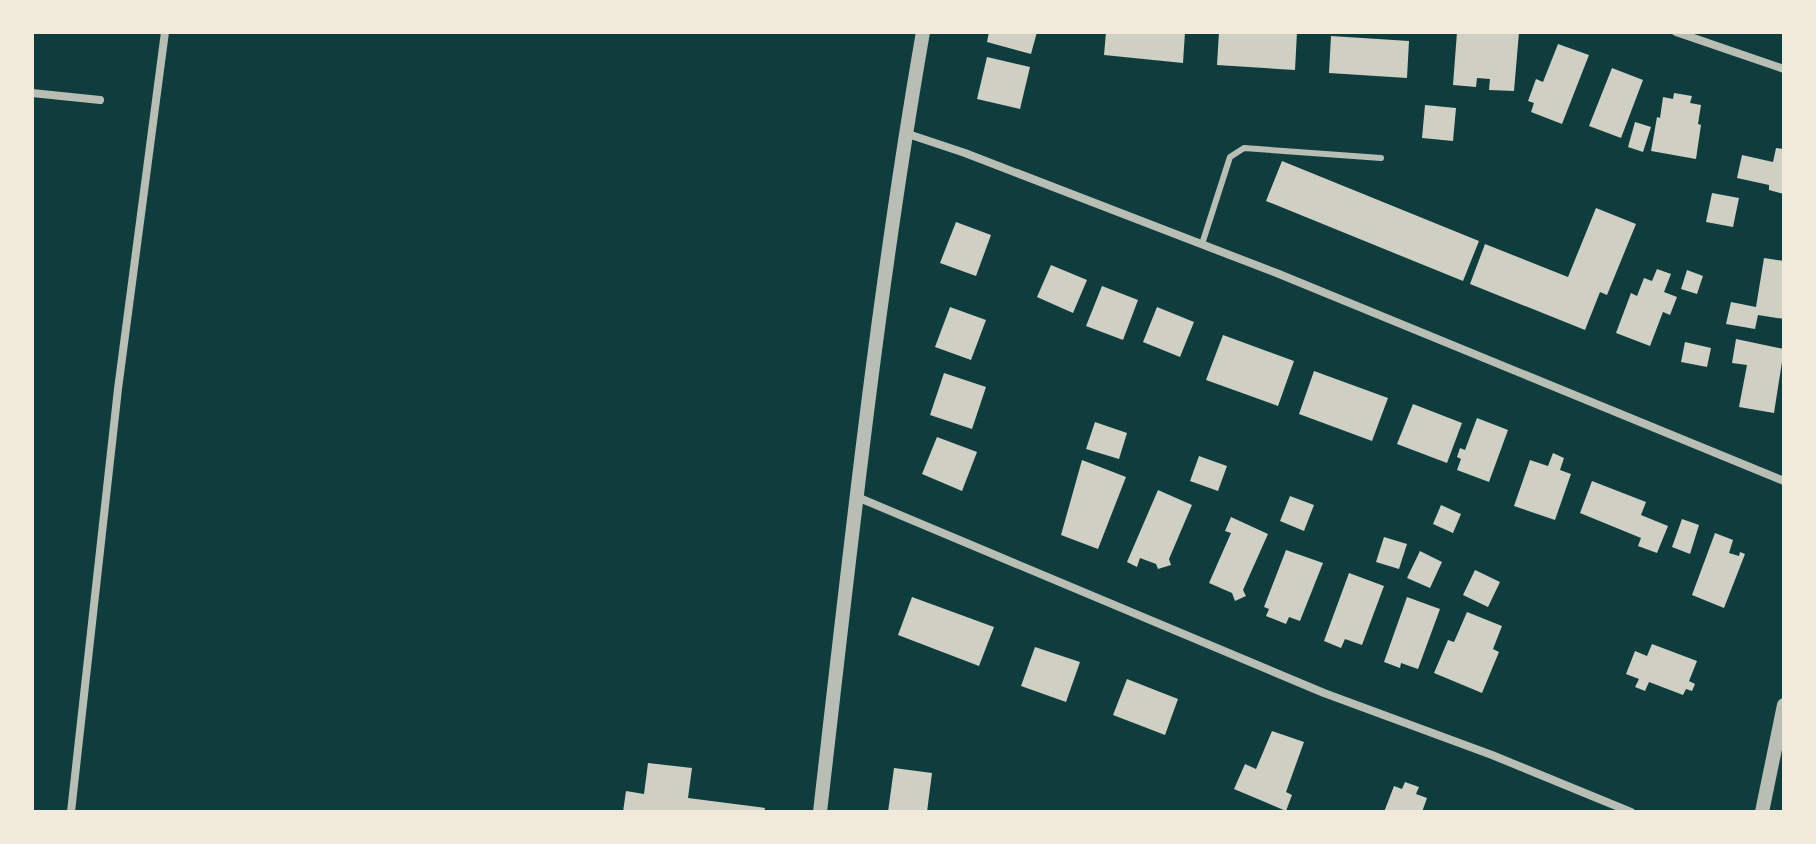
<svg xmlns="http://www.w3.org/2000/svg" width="1816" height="844" font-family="Manrope,sans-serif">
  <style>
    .building { fill: #cfcfc3 }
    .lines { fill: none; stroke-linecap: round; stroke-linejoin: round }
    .service { stroke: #b8beb3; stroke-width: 6 }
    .minor { stroke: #b8beb3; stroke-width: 8 }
    .tertiary { stroke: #b8beb3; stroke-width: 14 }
  </style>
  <rect width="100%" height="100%" fill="#0f3d3e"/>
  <!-- building -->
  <path class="building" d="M989,32H1037L1031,54L987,42Z
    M1106,32H1185L1183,63L1104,55Z
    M1219,32H1297L1295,70L1217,65Z
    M1457,32H1519L1514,91L1489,90L1490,79L1477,78L1476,87L1453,85Z
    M1331,36L1409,41L1407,78L1329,73Z
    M1558,44L1589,55L1562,124L1531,112L1534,103L1528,101L1536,79L1543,82Z
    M987,57L1030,67L1020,109L977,99Z
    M1612,68L1643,80L1621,138L1589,126Z
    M1674,93L1692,96L1690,103L1701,105L1698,124L1701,125L1696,159L1651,151L1657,117L1660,118L1663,97L1673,99Z
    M1425,105L1456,108L1453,141L1422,138Z
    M1635,122L1651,127L1643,152L1628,147Z
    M1776,148L1784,149V194L1769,190V185L1737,178L1742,155L1773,162Z
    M1282,161L1479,241L1463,281L1266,201Z
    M1712,193L1739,198L1733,227L1706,222Z
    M1596,208L1636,224L1607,295L1600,292L1585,330L1470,284L1485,244L1568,277Z
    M956,222L991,235L976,276L940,263Z
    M1764,258L1784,261V319L1758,315L1755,329L1726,324L1731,302L1756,307Z
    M1051,265L1087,280L1073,313L1037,297Z
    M1657,269L1671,274L1664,292L1677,297L1670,315L1663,312L1650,346L1616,333L1631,293L1637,296L1644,278L1652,281Z
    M1687,270L1703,276L1697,294L1681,289Z
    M1102,286L1138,300L1123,340L1086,326Z
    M950,307L986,320L971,360L935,347Z
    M1157,307L1194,322L1180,357L1143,342Z
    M1223,335L1294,361L1278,406L1206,380Z
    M1736,339L1784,349L1774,413L1739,407L1747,365L1732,363Z
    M1685,342L1711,348L1707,367L1681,362Z
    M1314,371L1388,398L1372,441L1299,414Z
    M944,373L986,387L972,429L930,415Z
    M1413,404L1462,423L1447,463L1397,444Z
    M1477,418L1508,430L1489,482L1457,470L1461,459L1457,457L1460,448L1465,450Z
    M1095,422L1127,433L1119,459L1086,449Z
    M937,437L977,452L962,491L922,474Z
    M1553,453L1564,458L1560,470L1571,474L1555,520L1514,506L1530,460L1548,466Z
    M1199,456L1227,466L1218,491L1190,481Z
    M1082,460L1126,477L1098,549L1061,535Z
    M1592,481L1646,502L1641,515L1668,526L1657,553L1638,546L1641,538L1580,513Z
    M1158,490L1192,505L1169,559L1171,565L1158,569L1156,564L1140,558L1137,567L1127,562Z
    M1290,496L1314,505L1304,531L1280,521Z
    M1441,505L1461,514L1453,533L1433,524Z
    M1231,517L1268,534L1243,590L1246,596L1235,601L1232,593L1209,583L1231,533L1225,531Z
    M1682,519L1699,525L1690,554L1672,547Z
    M1715,533L1733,540L1729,553L1739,556L1740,552L1745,554L1724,608L1692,595Z
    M1384,537L1407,544L1399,569L1376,562Z
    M1286,550L1323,563L1300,621L1289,617L1286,624L1266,616L1269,609L1264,607Z
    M1420,551L1442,562L1430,588L1407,578Z
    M1475,570L1500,582L1488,607L1463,595Z
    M1349,573L1384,586L1362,645L1345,639L1341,648L1324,641Z
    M912,597L994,627L979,666L898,635Z
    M1407,597L1440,609L1418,669L1401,663L1400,668L1384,662Z
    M1467,612L1502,626L1493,649L1499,652L1482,693L1434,673L1448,640L1454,642Z
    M1652,644L1697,661L1689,681L1695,684L1692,691L1686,689L1683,695L1649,682L1645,691L1635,687L1639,679L1626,674L1635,651L1647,656Z
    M1035,647L1080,662L1066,702L1021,686Z
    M1127,679L1178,699L1165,735L1113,715Z
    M1272,731L1304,742L1286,792L1292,795L1286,811L1234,789L1245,764L1256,769Z
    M648,763L692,768L688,798L765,808L764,812H623L626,791L644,794Z
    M894,768L932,773L927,812H888Z
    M1405,782L1419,787L1416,794L1427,798L1422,812H1384L1394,786L1402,789Z"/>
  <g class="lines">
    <!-- service -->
    <path class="service" d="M1202,244L1230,157L1244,148L1381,158"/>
    <!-- minor -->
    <path class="minor" d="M1676,32L1784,69
      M32,93L100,100
      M905,133L965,153L1279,274L1784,481
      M857,497L1324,693L1492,755L1631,812
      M71,812L118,389L165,32"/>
    <!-- tertiary -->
    <path class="tertiary" d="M820,812C850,552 878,290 923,32
      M1762,812L1784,705"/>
  </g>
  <!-- border -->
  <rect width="1816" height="844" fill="none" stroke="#f1e9da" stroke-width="68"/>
</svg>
